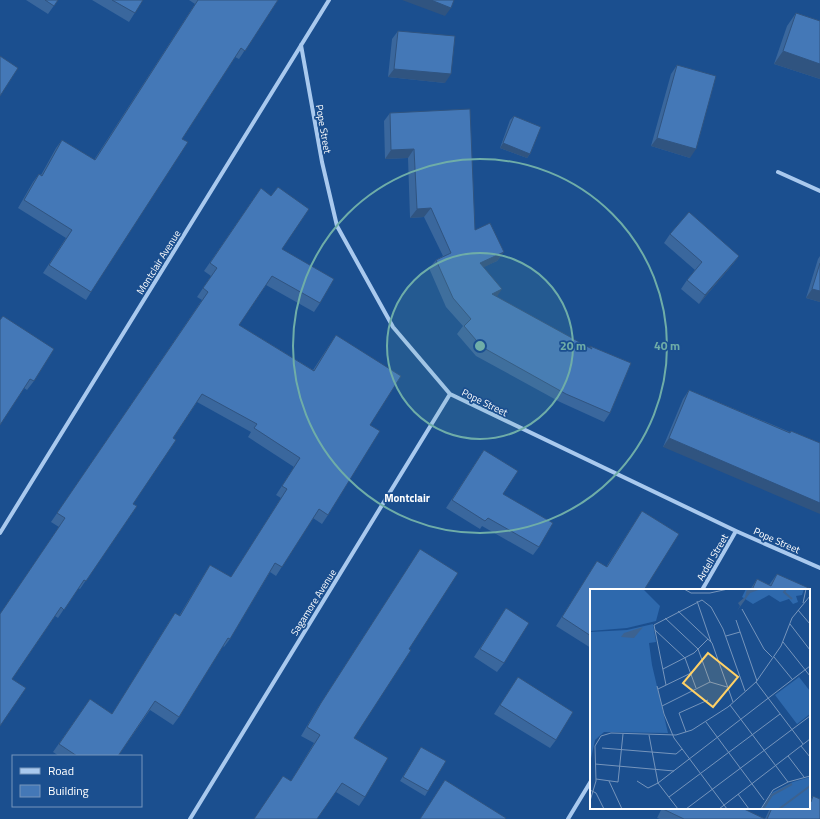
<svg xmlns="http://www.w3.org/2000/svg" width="820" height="819" font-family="'Titillium Web',sans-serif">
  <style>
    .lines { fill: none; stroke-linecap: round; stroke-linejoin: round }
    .street { stroke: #a9c9ee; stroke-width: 4 }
    .wall { fill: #3a679d }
    .shaded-wall { fill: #305480 }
    .building { fill: #4478b7; stroke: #305480 }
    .ring { fill: none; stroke: #6fada8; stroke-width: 2 }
    .labels { text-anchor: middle; stroke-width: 3.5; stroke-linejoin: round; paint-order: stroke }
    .street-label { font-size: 10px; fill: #fff; stroke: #1b4f8f }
    .neighbourhood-label { font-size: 11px; font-weight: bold; fill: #fff; stroke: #1b4f8f }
    .inset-river { fill: none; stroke: #3c6290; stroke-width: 2 }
    .inset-road { fill: none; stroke: #7695bc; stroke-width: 1 }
    .view { fill: #ffd166; fill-opacity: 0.15; stroke: #ffd166; stroke-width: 2 }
    .inset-edge { fill: none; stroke: #fff; stroke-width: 2 }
    .centre { fill: #6fada8; stroke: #1b4f8f; stroke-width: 2 }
    .ring-label { font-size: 12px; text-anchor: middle; font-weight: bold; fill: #6fada8; stroke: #1b4f8f; stroke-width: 3.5; stroke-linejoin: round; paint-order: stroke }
  </style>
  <rect width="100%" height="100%" fill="#1b4f8f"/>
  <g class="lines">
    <!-- street -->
    <path class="street" d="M301,45L322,162L337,226L393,327L450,394L736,531L820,568
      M778,172L820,191
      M0,533L329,0
      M702,590L736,531
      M190,819L450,394
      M568,819L591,781"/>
  </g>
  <!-- wall -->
  <path class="wall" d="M26,0H58L48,14Z
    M92,0H143L129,22Z
    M189,0H278L239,59L235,57L182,139L91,292L86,300L43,273L66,238L18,208L33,182L39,174L41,175L56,148L62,140L94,160L195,4Z
    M796,13L820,21V79L774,64L787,26Z
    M398,31L445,83L388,77L392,39Z
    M677,65L690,158L651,146L671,74Z
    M390,113L475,230L504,252L497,261L483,267L497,297L589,348L590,346L631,363L610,413L604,422L560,402L476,356L457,334L463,326L446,307L429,268L436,260L443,256L424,217L410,218L408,158L385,159L384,121Z
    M514,116L530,154L527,158L500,148L510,120Z
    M261,188L282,249L320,303L314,312L266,285L239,325L313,370L336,335L370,425L328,515L322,524L313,518L276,576L270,572L230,639L224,647L223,646L179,717L173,725L150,710L118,756H59L53,752L90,699L112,714L169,622L175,613L179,616L205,573L210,565L231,577L281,498L276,495L294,467L248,437L251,432L197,402L173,438L133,504L137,506L80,589L78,588L58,618L55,616L12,679L0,614L59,527L51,522L202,300L197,297L211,276L204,271Z
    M670,234L739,256L733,264L699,304L681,289L687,280L695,270L664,243Z
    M820,256V302L806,298L818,259Z
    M0,320L34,381L27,390L24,388Z
    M689,390L790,432L791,431L820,443L663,447L683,399Z
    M484,450L503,494L539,547L533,555L482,526L480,529L446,508Z
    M642,511L679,534L591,590V648L556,626L597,561L606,567Z
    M420,549L409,649L354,738L365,797L359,806L336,792L291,781L314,743L301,736L315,712Z
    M777,574L809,590H750L757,579L769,585Z
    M506,608L504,663L497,672L474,657Z
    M518,677L556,740L550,748L494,714Z
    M421,747L428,791L425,796L400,781Z
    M445,780L505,819H420Z
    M813,796L820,819H765L770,808H809L810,801Z
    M662,808H742L765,819H660L657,818Z"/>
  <!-- shaded-wall -->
  <path class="shaded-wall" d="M402,0H431L451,8L445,16Z
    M783,51L820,64V79L774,64Z
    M394,69L451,74L445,83L388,77Z
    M657,138L696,149L690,158L651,146Z
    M503,143L530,154L527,158L500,148Z
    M414,149L408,158L385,159L391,150Z
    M431,208L424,217L410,218L417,209Z
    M504,252L497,261L474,272L480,263Z
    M739,256L733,264L699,304L705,295Z
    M502,289L496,298L492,294Z
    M812,289L820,291V302L806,298Z
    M669,438L820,503V514L663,447Z"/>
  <!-- building -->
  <path class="building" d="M45,0H58L54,6Z
    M112,0H143L135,13Z
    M198,0H278L245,51L241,48L182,139L188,142L91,292L49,265L72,230L24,200L39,174L42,176L62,140L95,160Z
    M431,0H454L451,8Z
    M796,13L820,21V64L783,51Z
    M398,31L455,36L451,74L394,69Z
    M0,56L18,68L0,96Z
    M677,65L716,76L696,149L657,138Z
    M470,109L475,230L490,223L504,252L480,263L502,289L492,294L592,349L590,346L631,363L610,413L566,394L482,347L464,326L471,319L453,298L436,260L451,253L431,208L417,209L414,149L391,150L390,113Z
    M514,116L541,127L530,154L503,143Z
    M278,187L309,209L282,249L334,279L320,303L272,276L239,325L314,371L336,335L401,376L370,425L380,431L328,515L319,509L282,567L275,563L230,639L228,638L179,717L155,701L118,756H77L59,744L90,699L112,714L175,613L180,616L210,565L231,577L287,489L282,486L300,458L254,428L257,424L202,394L173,438L176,440L133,504L137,506L86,581L84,580L64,610L61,607L12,679L26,688L0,726V614L65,518L57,513L208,292L203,288L217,268L210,263L261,188L271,196Z
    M689,212L739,256L705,295L687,280L702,262L670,234Z
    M820,263V291L812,289Z
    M3,316L54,349L34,381L30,379L0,425V320Z
    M689,390L790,433L791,431L820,443V503L669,438Z
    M484,450L518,471L503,494L553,523L539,547L488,518L485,521L452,500Z
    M642,511L679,534L644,590H591V636L562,617L597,561L607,567Z
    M420,549L458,573L409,649L411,650L354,738L388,758L365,797L342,783L317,819H254L283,776L291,781L320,735L307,727L321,703Z
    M777,574L811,589L809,593V590H752L757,579L771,586Z
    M506,608L529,623L504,663L480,649Z
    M518,677L573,712L556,740L500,705Z
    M421,747L446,761L428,791L403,777Z
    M445,780L506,818L505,819H420Z
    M813,796L820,799V819H767L772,808H809V801L811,802Z
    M664,808H742L765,819H684L663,809Z"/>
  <!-- distance rings -->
  <circle cx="480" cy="346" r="93" fill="#6fada8" fill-opacity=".12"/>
  <g class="ring">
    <circle cx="480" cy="346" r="93"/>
    <circle cx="480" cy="346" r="187"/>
  </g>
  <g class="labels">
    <!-- street labels -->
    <g class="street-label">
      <text transform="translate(324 129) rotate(80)" y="4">Pope Street</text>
      <text transform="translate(158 262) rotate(-58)" y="4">Montclair Avenue</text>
      <text transform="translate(485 402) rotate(26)" y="4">Pope Street</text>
      <text transform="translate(777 540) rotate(24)" y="4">Pope Street</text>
      <text transform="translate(712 557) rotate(-60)" y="4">Ardell Street</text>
      <text transform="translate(313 602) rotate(-58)" y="4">Sagamore Avenue</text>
    </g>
    <!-- neighbourhood labels -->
    <g class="neighbourhood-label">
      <text x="407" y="502">Montclair</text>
    </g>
  </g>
  <!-- overview -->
  <g transform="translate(590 589)">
    <rect width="220" height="220" fill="#1b4f8f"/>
    <path d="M0,0H53L70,17L66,32L37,39L0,42ZM156,0H214L212,6L206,7L208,13L203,15L199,10L190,13L179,6L163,15L152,8ZM63,35L66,53L59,54L62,76L78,144L14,143L5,151L0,174V43L37,41ZM209,88L220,102V125L207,135L185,106ZM220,188V220H172L183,203L203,193Z" fill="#2e69ad"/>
    <path d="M157,0H171L160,4L147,22L150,17L148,14L155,8ZM53,38L44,49L31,48L34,44Z" fill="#3c6290"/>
    <path class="inset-river" d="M196,0L194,3L202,10M173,220L182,206L202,195M189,220L220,197"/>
    <path class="inset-road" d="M94,0L101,4H120L138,0M107,12L121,53M213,14L216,0M152,20L174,60L182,68M208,21L220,35M88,22L122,54L143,113M75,29L108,60L120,93M146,31L167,92M200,35L220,61M65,41L95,69L106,99M136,47L150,43M193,53L220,87M184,68L202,90M73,80L104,64L118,50M166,93L213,155M76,96L64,36L112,11L121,18L133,40L155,102M67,97L74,125L84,149L137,220M68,100L101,84M140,116L198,193M72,117L120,93L137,98M116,133L174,211M96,143L89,124L118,111M59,146L68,194L88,220M211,157L220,168M12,159L86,165L92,160M198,167L214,188M5,175L84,182M6,190L28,193L33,145M19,192L32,220M47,192L58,199L68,194L220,77M0,201L6,204L14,220M148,205L159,220M79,208L190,125M0,212L6,192L5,157L11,147L21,144L86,146L102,141L138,118L166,93L191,57L202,29L220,7M96,220L220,127M129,220L220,150M171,220L183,201L198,193L220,187"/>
    <path class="view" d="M118,64L148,88L123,118L93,94Z"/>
    <rect width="220" height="220" class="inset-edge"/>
  </g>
  <circle cx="480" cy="346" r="6" class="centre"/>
  <g class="ring-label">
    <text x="573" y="350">20 m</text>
    <text x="667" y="350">40 m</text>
  </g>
  <!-- legend -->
  <rect x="12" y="755" width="130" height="52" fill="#1b4f8f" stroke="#7695bc"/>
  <rect x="20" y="768" width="20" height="6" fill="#a9c9ee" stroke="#7695bc"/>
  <text x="48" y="775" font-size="12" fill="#ffffff">Road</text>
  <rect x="20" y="785" width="20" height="12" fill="#4478b7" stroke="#7695bc"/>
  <text x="48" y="795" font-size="12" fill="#ffffff">Building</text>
</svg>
